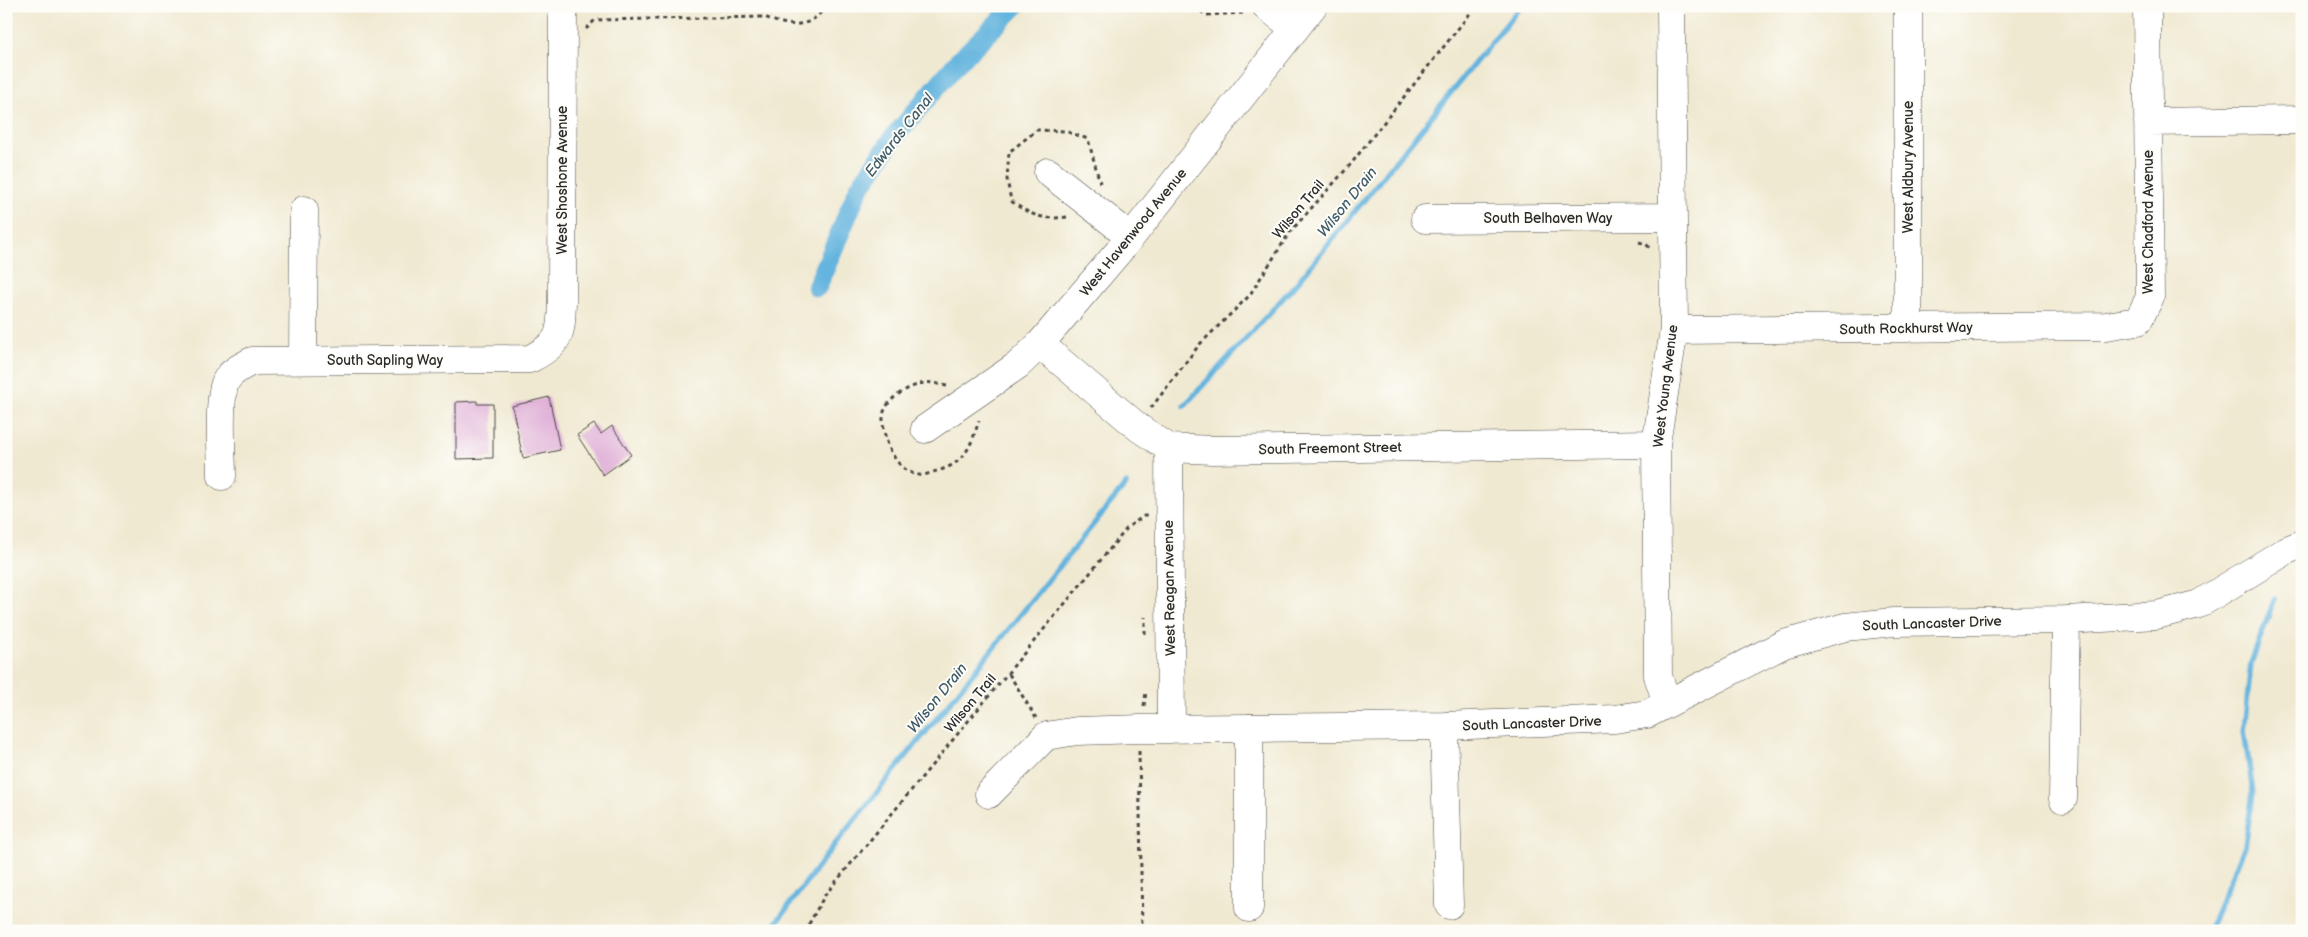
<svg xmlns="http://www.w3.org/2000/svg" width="2308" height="937" font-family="'Balsamiq Sans',sans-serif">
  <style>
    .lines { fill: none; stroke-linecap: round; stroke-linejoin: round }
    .stream { stroke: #63b4de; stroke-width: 5.5 }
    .canal { stroke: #63b4de; stroke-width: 20 }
    .building { fill: #e0b0d8 }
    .minor-casing { stroke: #494844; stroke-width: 29 }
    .path { stroke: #494844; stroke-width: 3; stroke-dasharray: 4 4; stroke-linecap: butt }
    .minor { stroke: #fff; stroke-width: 28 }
    .labels { text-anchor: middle; stroke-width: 4; stroke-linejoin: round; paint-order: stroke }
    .street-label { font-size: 14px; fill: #2b2b2b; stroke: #fdfcf7 }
    .water-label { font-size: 15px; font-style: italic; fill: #3f5b6a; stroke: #fdfcf7 }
  </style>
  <rect width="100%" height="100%" fill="#fdfcf7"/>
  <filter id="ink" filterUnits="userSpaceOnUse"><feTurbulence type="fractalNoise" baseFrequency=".02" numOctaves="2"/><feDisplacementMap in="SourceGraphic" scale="10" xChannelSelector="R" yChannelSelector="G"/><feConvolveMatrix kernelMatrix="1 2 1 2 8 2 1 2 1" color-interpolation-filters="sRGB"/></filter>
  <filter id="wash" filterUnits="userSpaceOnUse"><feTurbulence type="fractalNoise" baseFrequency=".0096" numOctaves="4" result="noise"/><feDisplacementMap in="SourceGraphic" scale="20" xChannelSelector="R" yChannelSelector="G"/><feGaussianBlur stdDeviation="1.12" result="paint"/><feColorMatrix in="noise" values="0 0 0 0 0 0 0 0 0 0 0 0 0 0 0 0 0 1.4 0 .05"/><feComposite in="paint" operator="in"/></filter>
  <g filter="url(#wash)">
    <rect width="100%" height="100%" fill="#f0e9d1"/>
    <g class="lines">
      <!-- stream -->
      <path class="stream" d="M1184,406L1296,284L1521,6
        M770,931L828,853L1126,484
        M2208,931L2245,846L2253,793L2244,730L2251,663L2275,598"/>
      <!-- canal -->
      <path class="canal" d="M817,287L859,188L894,137L957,63L1015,6"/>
    </g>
    <g id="blocks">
      <!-- building -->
      <path class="building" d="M549,397L560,450L523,458L512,406Z
        M477,401V404H493V458L456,459V402Z
        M594,424L601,434L612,426L631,455L603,475L577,435Z"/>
    </g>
  </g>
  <g filter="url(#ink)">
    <use href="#blocks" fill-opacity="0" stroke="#494844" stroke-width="1"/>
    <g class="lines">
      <!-- minor casing -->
      <g class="minor-casing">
        <path id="minor" d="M1266,6L1295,29
          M1908,6V328
          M2148,122L2302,120
          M1048,172L1131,237
          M1425,219L1672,217
          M1674,330L2106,326L2138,321L2150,297L2147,6
          M1040,344L1139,428L1169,448L1213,450L1656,444
          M303,360L304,210
          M925,429L1018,365L1040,344L1131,237L1313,6
          M1169,448L1171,729
          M222,476C222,455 217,395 227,379C233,370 243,366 252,361L530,359C562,342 561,334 562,300L563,6
          M1667,703L1658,676L1656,444L1674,330L1671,6
          M1444,726L1449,905
          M1249,728V908
          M989,794L1046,736L1077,731L1141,729L1444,726L1615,719L1647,714L1784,644L1845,627L1894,622L2066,620L2157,615L2199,604L2287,550L2302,544
          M2063,799L2066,620"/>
      </g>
      <!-- path -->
      <path class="path" d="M1194,6L1206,15L1244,13
        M586,29L595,20L765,17C786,27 812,30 825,6
        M1067,217C1042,220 1032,216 1011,201L1007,179L1009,152L1037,130L1065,131L1088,139L1100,183
        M1639,242L1646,244L1651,249
        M947,386C940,385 931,381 924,383C909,386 884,399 883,417C882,438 895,472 919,475C924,476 932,472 937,471C966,463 970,447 979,421
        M1151,408L1199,345L1249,296L1290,232L1350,165L1476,6
        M1145,634V617
        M1009,674L1036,718
        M1144,706L1146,692
        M1139,751L1142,931
        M805,931L825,895L1128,527L1144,516H1148"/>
      <!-- minor -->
      <use href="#minor" class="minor"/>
    </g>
  </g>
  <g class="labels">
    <!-- street labels -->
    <g class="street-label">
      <text transform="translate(1908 167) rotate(-90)" y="5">West Aldbury Avenue</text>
      <text transform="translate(562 180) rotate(-90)" y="5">West Shoshone Avenue</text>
      <text transform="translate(1298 209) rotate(-50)" y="5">Wilson Trail</text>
      <text x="1548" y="223">South Belhaven Way</text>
      <text transform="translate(2148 222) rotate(-90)" y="5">West Chadford Avenue</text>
      <text transform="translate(1133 232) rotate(-51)" y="5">West Havenwood Avenue</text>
      <text transform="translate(1906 328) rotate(-1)" y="5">South Rockhurst Way</text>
      <text x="385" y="365">South Sapling Way</text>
      <text transform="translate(1665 386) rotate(-83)" y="5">West Young Avenue</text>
      <text transform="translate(1330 448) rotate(-1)" y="5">South Freemont Street</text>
      <text transform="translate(1169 588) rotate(-91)" y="5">West Reagan Avenue</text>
      <text transform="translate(1932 623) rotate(-2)" y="5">South Lancaster Drive</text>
      <text transform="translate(970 703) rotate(-50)" y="5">Wilson Trail</text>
      <text transform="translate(1532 723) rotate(-2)" y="5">South Lancaster Drive</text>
    </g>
    <!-- water labels -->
    <g class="water-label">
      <text transform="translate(899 135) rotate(-52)" y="5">Edwards Canal</text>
      <text transform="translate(1347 202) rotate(-51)" y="5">Wilson Drain</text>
      <text transform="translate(937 698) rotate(-51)" y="5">Wilson Drain</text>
    </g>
  </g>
  <!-- margin -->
  <rect width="2308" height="937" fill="none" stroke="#fdfcf7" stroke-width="25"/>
</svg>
